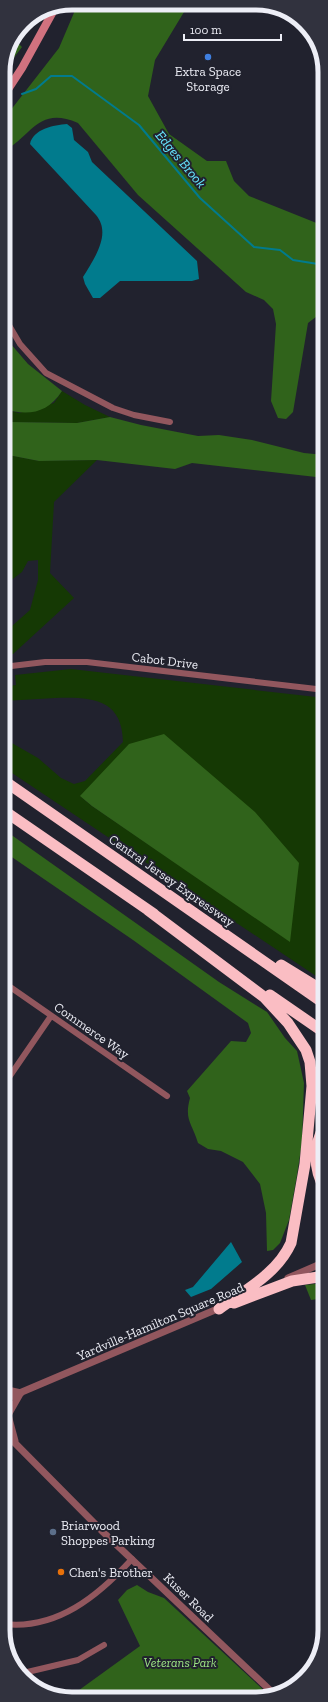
<svg xmlns="http://www.w3.org/2000/svg" width="328" height="1702" font-family="'Zilla Slab',serif">
  <style>
    .green { fill: #153904; fill-rule: evenodd }
    .forest { fill: #30631b }
    .water { fill: #017b8d }
    .lines { fill: none; stroke-linecap: round; stroke-linejoin: round }
    .stream { stroke: #017b8d; stroke-width: 2 }
    .minor { stroke: #92575e; stroke-width: 6 }
    .tertiary { stroke: #92575e; stroke-width: 7 }
    .secondary { stroke: #d1727f; stroke-width: 8 }
    .motorway { stroke: #fabdc3; stroke-width: 11 }
    .shop-dot { fill: #3f7fe0; stroke: #21222e; stroke-width: 1.5 }
    .service-dot { fill: #5c6f8a; stroke: #21222e; stroke-width: 1.5 }
    .food-dot { fill: #e8710a; stroke: #21222e; stroke-width: 1.5 }
    .labels { text-anchor: middle; stroke-width: 4; stroke-linejoin: round; paint-order: stroke }
    .poi-label { font-size: 13px; fill: #edeef6; stroke: #21222e; text-anchor: start }
    .street-label { font-size: 13px; fill: #edeef6; stroke: #21222e }
    .park-label { font-size: 13px; font-style: italic; fill: #9de584; stroke: #21222e }
    .water-label { font-size: 14px; font-style: italic; fill: #66e6fe; stroke: #21222e }
    .rim { fill: none; stroke: #edeef6; stroke-width: 5 }
  </style>
  <rect width="100%" height="100%" fill="#21222e"/>
  <!-- green -->
  <path class="green" d="M62,391L85,405L110,417L77,423L10,422L3,420V409L19,413L54,403Z
    M3,454L39,461L97,460L54,502L50,573L74,598L13,654H3V634L30,610L38,580V560L28,561L22,572L10,581L3,577Z
    M71,669L325,698V982L3,767V738L38,758L61,778L74,784L85,781L123,742C122,698 91,697 55,698C38,699 21,700 3,701V687L16,685L15,675ZM80,796L290,941L92,806Z"/>
  <!-- forest -->
  <path class="forest" d="M182,6L184,12L155,60L148,96L169,134L207,161H226L234,181L249,196L324,226L325,310L308,323L293,412L286,419L278,418L271,401L276,324L273,309L264,300L246,292L138,195L78,123C38,106 33,135 3,152V120L59,48L76,8L115,7L122,9L124,7Z
    M15,40L22,47L3,72V67Z
    M4,336L28,364L62,391C47,414 28,416 3,409Z
    M110,417L141,425L198,436L219,435L252,440L304,453L325,455V478L192,463L175,469L97,460L39,461L3,454V420L10,422L77,423Z
    M164,734L255,812L299,863L290,942L92,806L80,796L129,744Z
    M3,829L219,982L267,1012L285,1038L297,1051L304,1083L302,1142L297,1175L289,1220L280,1243L273,1250L267,1251L266,1213L260,1184L243,1162L221,1151L208,1149L198,1143C192,1123 184,1120 190,1098L187,1091L231,1041L246,1042L251,1033L248,1023L133,940L3,851Z
    M325,1283V1298L311,1300L305,1285Z
    M137,1585L148,1592L164,1598L270,1696L265,1698H63L75,1693L140,1646L118,1600L127,1590Z"/>
  <!-- water -->
  <path class="water" d="M67,124L72,128L74,140L88,152L92,162L197,261L199,279L192,281H120L100,298H93L85,284L83,277C94,259 112,234 96,215L30,144C33,129 54,125 67,124Z
    M231,1242L242,1262L211,1289L191,1297L185,1290L193,1287Z"/>
  <g class="lines">
    <!-- stream -->
    <path class="stream" d="M22,94L36,89L51,76H72L139,125L200,198L254,247L280,250L293,260L318,264L324,270"/>
    <!-- minor -->
    <path class="minor" d="M3,315L20,344L46,373L113,408L134,415L170,422
      M3,667L45,662H87L325,690
      M3,982L167,1096
      M3,1086L51,1016
      M4,1624C57,1630 98,1596 132,1559
      M19,1674L78,1660L104,1645"/>
    <!-- tertiary -->
    <path class="tertiary" d="M288,1278L325,1262
      M3,1389L21,1393
      M3,1400L222,1307
      M4,1432L103,1532L274,1694
      M15,1441L8,1415L20,1394"/>
    <!-- secondary -->
    <path class="secondary" d="M3,97L22,68L55,8"/>
    <!-- motorway -->
    <path class="motorway" d="M3,780L325,1004
      M3,810L154,914
      M148,910L264,997L288,1023L306,1050L310,1062L312,1086L305,1164L291,1243C277,1274 245,1290 219,1309
      M281,965L325,992
      M270,995L325,1033
      M325,1125C313,1145 313,1169 325,1189
      M234,1303L292,1281L325,1276"/>
  </g>
  <!-- markers -->
  <circle class="shop-dot" cx="208" cy="57" r="4"/>
  <circle class="service-dot" cx="53" cy="1532" r="4"/>
  <circle class="food-dot" cx="61" cy="1572" r="4"/>
  <g class="labels">
    <!-- poi labels -->
    <g class="poi-label">
      <text x="208" y="76" text-anchor="middle">Extra Space<tspan x="208" dy="15">Storage</tspan></text>
      <text x="61" y="1530">Briarwood<tspan x="61" dy="15">Shoppes Parking</tspan></text>
      <text x="69" y="1577">Chen's Brother</text>
    </g>
    <!-- street labels -->
    <g class="street-label">
      <text transform="translate(165 660) rotate(7)" y="5">Cabot Drive</text>
      <text transform="translate(172 880) rotate(35)" y="5">Central Jersey Expressway</text>
      <text transform="translate(92 1030) rotate(35)" y="5">Commerce Way</text>
      <text transform="translate(160 1321) rotate(-23)" y="5">Yardville-Hamilton Square Road</text>
      <text transform="translate(189 1597) rotate(44)" y="5">Kuser Road</text>
    </g>
    <!-- park labels -->
    <g class="park-label">
      <text x="180" y="1667">Veterans Park</text>
    </g>
    <!-- water labels -->
    <g class="water-label">
      <text transform="translate(181 159) rotate(50)" y="5">Edges Brook</text>
    </g>
  </g>
  <!-- crop -->
  <path d="M0 0H328V1702H0ZM72 10H256A62 62 0 0 1 318 72V1630A62 62 0 0 1 256 1692H72A62 62 0 0 1 10 1630V72A62 62 0 0 1 72 10Z" fill="#31323e" fill-rule="evenodd"/>
  <path class="rim" d="M72 10H256A62 62 0 0 1 318 72V1630A62 62 0 0 1 256 1692H72A62 62 0 0 1 10 1630V72A62 62 0 0 1 72 10Z"/>
  <!-- scale -->
  <path d="M184 34v6h97v-6" fill="none" stroke="#edeef6" stroke-width="2"/>
  <text x="190" y="34" font-size="12" fill="#edeef6" stroke="#21222e" stroke-width="3" paint-order="stroke">100 m</text>
</svg>
